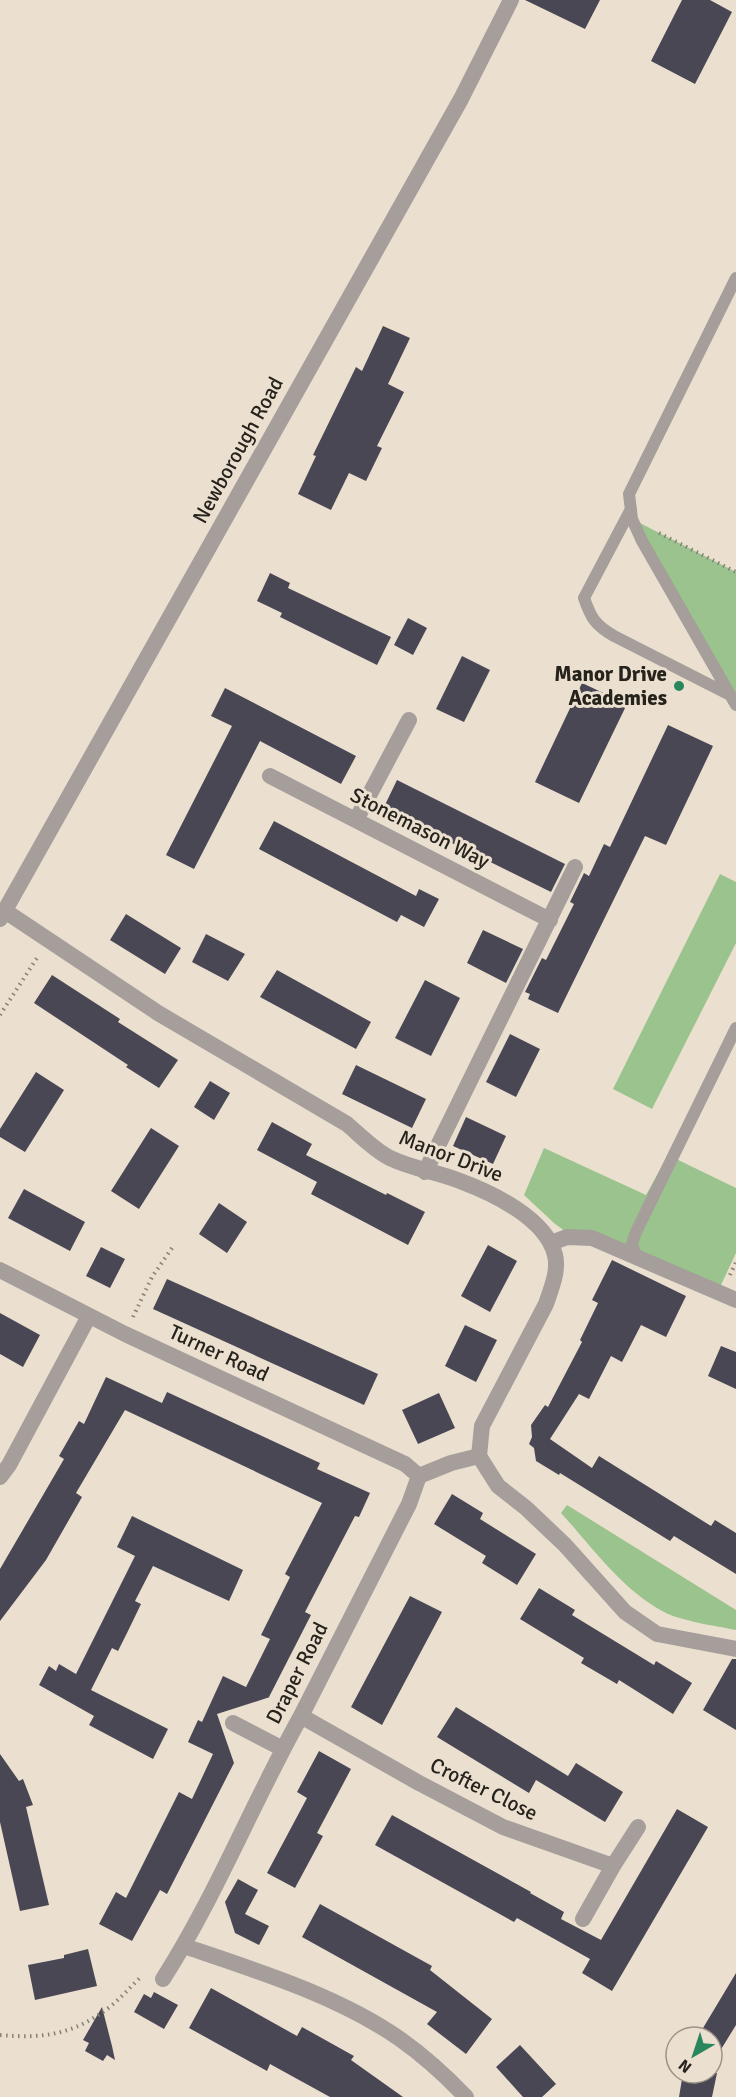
<svg xmlns="http://www.w3.org/2000/svg" width="736" height="2097" font-family="Signika,sans-serif">
  <style>
    .green { fill: #9bc38d }
    .building { fill: #4a4755 }
    .lines { fill: none; stroke-linecap: round; stroke-linejoin: round }
    .path { stroke: #878075; stroke-width: 4; stroke-dasharray: 1.5 4.5; stroke-linecap: butt }
    .service { stroke: #a69e9b; stroke-width: 12 }
    .minor { stroke: #a69e9b; stroke-width: 16 }
    .tertiary { stroke: #a69e9b; stroke-width: 16 }
    .poi-dot { fill: #2a865d; stroke: #ebe0d0; stroke-width: 2 }
    .labels { text-anchor: middle; stroke-width: 6; stroke-linejoin: round; paint-order: stroke }
    .street-label { font-size: 21px; fill: #26221c; stroke: #ebe0d0 }
    .poi-label { font-size: 21px; font-weight: bold; fill: #26221c; stroke: #ebe0d0; text-anchor: end }
  </style>
  <rect width="100%" height="100%" fill="#ebe0d0"/>
  <!-- green -->
  <path class="green" d="M632,519L736,572V706Z
    M720,874L736,882V943L652,1109L613,1089Z
    M544,1148L646,1195L668,1155L736,1188V1253L720,1287L566,1232L554,1223L524,1195Z
    M567,1505L736,1610V1630C716,1626 681,1621 664,1612C621,1589 593,1548 561,1513Z"/>
  <!-- building -->
  <path class="building" d="M525,0H600L585,29Z
    M682,0H710L732,12L695,84L651,61Z
    M383,326L410,338L388,384L404,392L377,446L382,448L366,481L349,473L331,510L298,494L316,456L313,455L356,367L362,371Z
    M270,573L290,583L288,588L391,637L377,665L280,617L282,613L257,601Z
    M408,618L427,628L413,655L394,645Z
    M462,656L490,670L464,722L436,709Z
    M582,683L627,704L579,803L535,782Z
    M225,688L356,756L341,784L260,741L194,869L166,855L232,726L211,716Z
    M668,725L713,746L666,845L645,836L558,1013L528,999L530,994L525,992L542,958L546,960L574,904L570,902L584,873L589,876L604,844L610,847Z
    M397,780L565,864L551,892L383,809Z
    M274,821L416,896L419,889L439,899L424,927L401,915L397,922L259,849Z
    M126,914L181,948L165,974L110,940Z
    M483,930L523,949L506,983L467,963Z
    M206,934L245,954L228,981L192,962Z
    M277,970L371,1022L356,1049L260,997Z
    M52,975L120,1019L118,1022L178,1060L159,1088L126,1067L128,1065L34,1003Z
    M425,980L460,998L431,1056L395,1038Z
    M510,1034L540,1049L516,1097L486,1082Z
    M356,1065L426,1099L412,1128L342,1094Z
    M36,1072L64,1090L25,1152L0,1137V1129Z
    M210,1081L230,1093L214,1120L194,1107Z
    M466,1117L506,1136L493,1164L453,1146Z
    M272,1122L312,1144L306,1155L386,1195L387,1193L425,1212L408,1245L311,1194L317,1182L257,1150Z
    M151,1128L179,1146L139,1209L111,1191Z
    M24,1189L85,1222L70,1251L8,1218Z
    M219,1203L247,1222L227,1253L199,1234Z
    M488,1245L517,1261L490,1312L461,1296Z
    M101,1247L125,1259L110,1288L86,1276Z
    M612,1260L686,1296L666,1337L641,1325L622,1362L611,1356L589,1399L579,1394L550,1439L592,1468L599,1456L711,1526L715,1520L736,1533V1574L674,1536L670,1541L560,1473L559,1475L536,1461L534,1448L529,1444L532,1437L531,1425L545,1405L548,1407L582,1342L580,1340L598,1303L592,1300Z
    M167,1279L378,1374L364,1405L153,1309Z
    M0,1313L40,1335L23,1367L0,1354Z
    M465,1325L497,1340L476,1382L445,1366Z
    M721,1346L736,1352V1389L708,1376Z
    M106,1377L162,1403L167,1392L320,1463L317,1469L370,1493L359,1517L355,1516L305,1612L311,1615L269,1697H270L217,1714L234,1763L167,1894L160,1890L132,1941L99,1924L116,1892L126,1898L179,1792L192,1799L213,1754L188,1742L198,1720L202,1722L223,1676L246,1687L270,1639L261,1635L290,1577L285,1574L322,1503L125,1410L76,1493L82,1497L46,1560L0,1621V1569L64,1459L59,1456L79,1421L84,1424Z
    M439,1393L455,1428L418,1444L402,1410Z
    M452,1494L483,1513L480,1519L536,1554L517,1585L482,1563L486,1556L434,1524Z
    M132,1516L243,1570L229,1601L153,1566L135,1601L141,1604L128,1631L118,1651L112,1648L91,1690L168,1729L153,1759L89,1725L94,1716L39,1685L49,1666L56,1671L59,1664L76,1674L135,1556L117,1547Z
    M539,1588L575,1610L572,1615L654,1665L656,1661L692,1683L673,1714L619,1680L617,1684L581,1663L584,1658L520,1619Z
    M410,1596L442,1612L382,1725L351,1707Z
    M732,1659H736V1730L703,1710Z
    M456,1707L568,1776L576,1763L623,1792L605,1822L536,1780L529,1793L437,1737Z
    M319,1751L351,1769L317,1833L323,1836L295,1888L267,1873L307,1798L297,1792Z
    M0,1754L19,1781L23,1779L33,1805L26,1807L49,1905L20,1911L0,1822Z
    M677,1809L708,1827L612,1991L582,1973L590,1959L517,1918L514,1922L375,1845L392,1815L531,1892L530,1893L564,1912L561,1919L601,1940Z
    M238,1879L258,1890L245,1914L269,1926L259,1945L235,1933L225,1902Z
    M320,1904L432,1966L430,1970L492,2019L466,2054L427,2024L437,2012L302,1937Z
    M88,1949L97,1986L35,2000L28,1965L64,1958V1955Z
    M736,1973V2025L712,2064V2034L703,2028Z
    M211,1988L297,2036L302,2027L354,2056L351,2060L403,2097H330L270,2064L267,2071L189,2028Z
    M154,1992L178,2005L164,2029L134,2012L144,1994L151,1998Z
    M102,2007L112,2046L115,2060L107,2055L103,2061L85,2051L89,2043L83,2040Z
    M520,2045L556,2084L542,2097H523L496,2067Z
    M683,2073H717L712,2097H679Z"/>
  <g class="lines">
    <!-- path -->
    <path class="path" d="M659,533L736,572
      M0,1015L37,958
      M730,1275L736,1262
      M133,1317L152,1277L172,1248
      M0,2035C45,2039 75,2034 111,2006C122,1997 131,1986 142,1976"/>
    <!-- service -->
    <path class="service" d="M736,278L629,494L632,519L642,541L736,705
      M631,509L584,598C591,618 595,625 614,636L730,695
      M636,1256L632,1244L636,1232L736,1028"/>
    <!-- minor -->
    <path class="minor" d="M270,776L550,920
      M356,820L409,720
      M425,1172L575,867
      M551,1243L567,1237L592,1238L736,1300
      M0,1270L125,1334L405,1464L419,1476
      M0,1477L9,1465L89,1316
      M301,1716L419,1783L503,1827L613,1866L638,1827
      M233,1723L283,1749
      M583,1919L613,1866
      M184,1946C255,1970 339,1996 400,2039C424,2056 446,2076 466,2097
      M163,1979C216,1896 253,1802 301,1716L409,1504L419,1476L451,1463L479,1456"/>
    <!-- tertiary -->
    <path class="tertiary" d="M5,911L158,1013L347,1124C361,1136 374,1150 390,1158C413,1169 437,1172 460,1181C492,1193 546,1218 555,1255C559,1271 551,1289 546,1304L482,1426L479,1456L498,1486L526,1508L565,1545L625,1612L657,1634L736,1649
      M0,919L461,99L511,0"/>
  </g>
  <!-- markers -->
  <circle class="poi-dot" cx="679" cy="686" r="6"/>
  <g class="labels">
    <!-- street labels -->
    <g class="street-label">
      <text transform="translate(238 450) rotate(-61)" y="7">Newborough Road</text>
      <text transform="translate(420 828) rotate(27)" y="7">Stonemason Way</text>
      <text transform="translate(451 1156) rotate(21)" y="7">Manor Drive</text>
      <text transform="translate(219 1353) rotate(25)" y="7">Turner Road</text>
      <text transform="translate(297 1673) rotate(-63)" y="7">Draper Road</text>
      <text transform="translate(484 1789) rotate(26)" y="7">Crofter Close</text>
    </g>
    <!-- poi labels -->
    <g class="poi-label">
      <text x="667" y="681">Manor Drive<tspan x="667" dy="24">Academies</tspan></text>
    </g>
  </g>
  <!-- north arrow -->
  <g transform="translate(694 2055) rotate(219)"><circle r="28" fill="#ebe0d0" stroke="#9c9488" stroke-width="1.5"/>
  <path d="M0-4.5L10 22L0 15L-10 22Z" fill="#2a865d"/>
  <text y="-9" font-size="16" font-weight="bold" text-anchor="middle" fill="#26221c">N</text>
  </g>
</svg>
